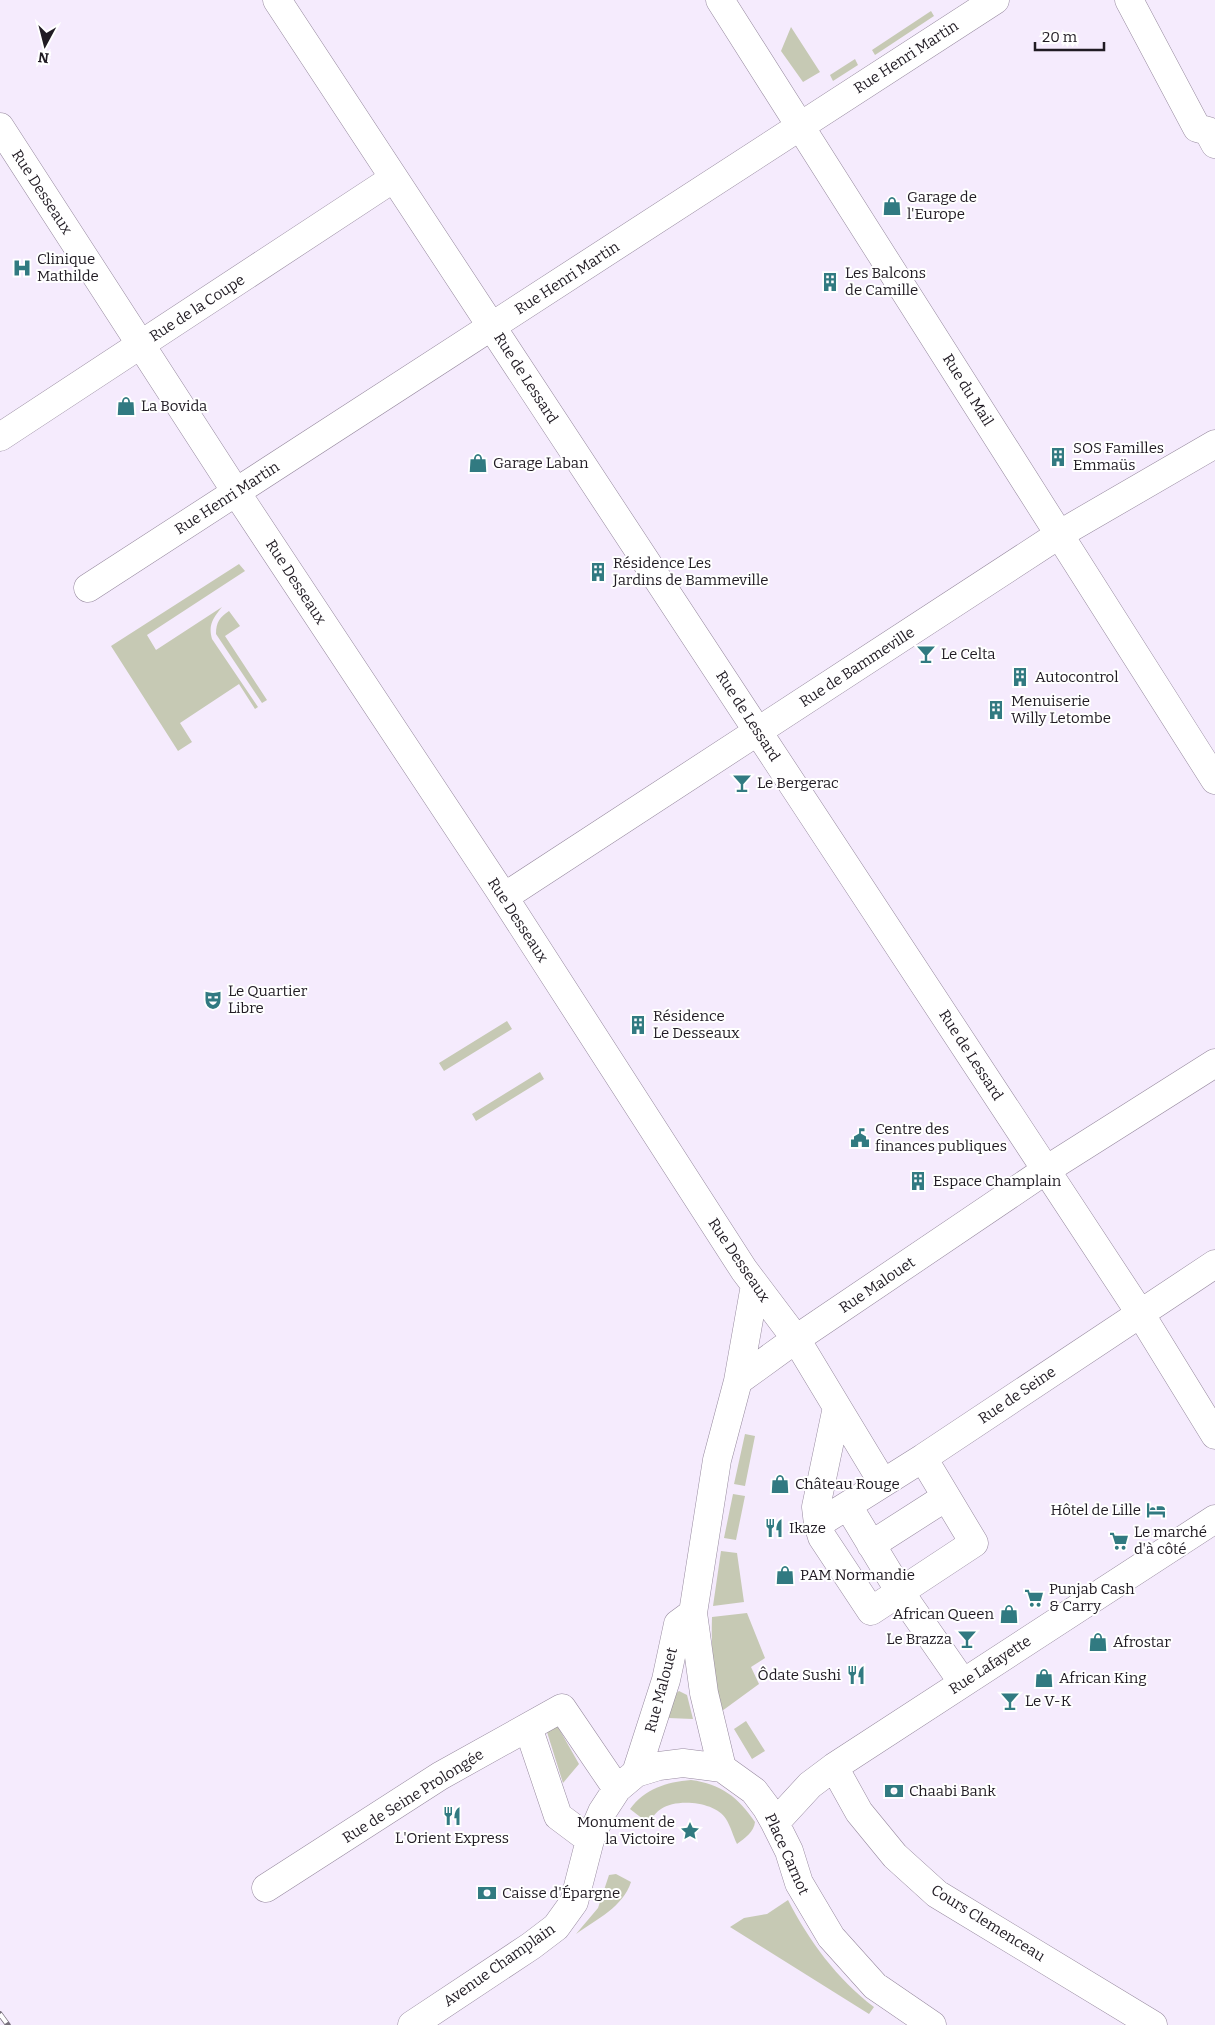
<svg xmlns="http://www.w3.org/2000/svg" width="1215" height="2025" font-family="Bitter,serif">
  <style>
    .green { fill: #c6c9b4 }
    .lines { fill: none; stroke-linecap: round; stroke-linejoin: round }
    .minor-casing { stroke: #96899e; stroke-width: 29 }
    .minor { stroke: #fff; stroke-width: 28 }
    .rail-casing { stroke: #77707c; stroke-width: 5.5 }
    .rail { stroke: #fff; stroke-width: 4; stroke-dasharray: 11; stroke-linecap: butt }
    .labels { text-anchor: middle; stroke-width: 4; stroke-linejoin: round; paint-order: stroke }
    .street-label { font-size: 15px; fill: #201b23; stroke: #fff }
    .poi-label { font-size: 15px; fill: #201b23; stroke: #fff; text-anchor: start }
  </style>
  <rect width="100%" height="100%" fill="#f5ebfd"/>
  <!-- green -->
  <path class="green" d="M931,11L934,16L875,55L872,50Z
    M791,27L820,72L803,82L781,51Z
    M855,59L858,65L833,81L830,75Z
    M239,564L245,571L147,635L156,650L222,607C213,618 208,625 212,639L258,707L255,709L239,684L180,723L192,742L178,751L111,646Z
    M229,611L240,626L225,636L267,700L262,703L216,634C216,622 220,617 229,611Z
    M507,1021L512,1029L444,1071L439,1063Z
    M540,1072L544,1079L476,1121L472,1114Z
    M745,1434L755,1436L745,1486L734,1484Z
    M733,1494L745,1496L736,1540L724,1538Z
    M721,1551L737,1553L744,1602L713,1606Z
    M747,1613L765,1658L751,1667L759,1684L722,1711C713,1681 711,1649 712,1617Z
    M679,1691L687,1695L693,1719L668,1718L674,1695Z
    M746,1721L765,1751L752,1759L734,1729Z
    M554,1725L558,1727L579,1764L563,1783L547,1732Z
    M691,1780C721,1784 738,1797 755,1822C754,1832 745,1838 737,1844C733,1836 731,1827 726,1819C716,1802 677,1798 661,1809C656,1812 652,1818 648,1823L630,1809C645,1789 666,1782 691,1780Z
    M616,1874L631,1882C623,1907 597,1919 576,1934L598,1908L609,1875Z
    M788,1900C809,1941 837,1979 874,2007L869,2014L730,1927L744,1918L767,1914Z"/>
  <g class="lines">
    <!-- minor casing -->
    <g class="minor-casing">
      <path id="minor" d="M277,0L1140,1313L1215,1435
        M720,0L1215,780
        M1129,0L1197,128L1208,131L1215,144
        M0,127L236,492L498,888L744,1270L796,1339L837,1407L816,1507L818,1524L822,1537L871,1611L974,1543L923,1458
        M0,437L394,178
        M88,588L995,0
        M504,897L1060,534L1215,444
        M738,1381L796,1339L1046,1170L1215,1063
        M837,1407L883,1483
        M848,1506L900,1592L963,1683
        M818,1524L923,1458L1215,1264
        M871,1545L946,1497
        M528,1727L558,1816L590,1840
        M834,1767L859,1812L895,1856L937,1894L1153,2025
        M722,1768L704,1693L693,1613L717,1460L738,1381L755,1285
        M636,1773L666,1680L678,1624L693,1613
        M775,1823L810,1785L834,1767L1215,1519
        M266,1888L440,1776L562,1708L617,1789
        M412,2025L531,1946L556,1927L574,1902L590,1840L602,1812L617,1789L636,1773L659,1766L683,1763L722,1768L754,1791L766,1807L775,1823L789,1851L799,1883L831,1937L875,1986L932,2025"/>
    </g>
    <!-- minor -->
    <use href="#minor" class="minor"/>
    <!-- rail casing -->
    <g class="rail-casing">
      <path id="rail" d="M0,2014L8,2025"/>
    </g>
    <!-- rail -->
    <use href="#rail" class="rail"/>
  </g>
  <!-- icons -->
  <defs>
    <g id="shop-bare" transform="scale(1.5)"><path d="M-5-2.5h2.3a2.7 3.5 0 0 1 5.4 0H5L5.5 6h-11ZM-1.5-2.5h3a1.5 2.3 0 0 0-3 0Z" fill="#317a81" stroke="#fff" stroke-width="2.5" paint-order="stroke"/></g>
    <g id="hospital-bare" transform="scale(1.5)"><path d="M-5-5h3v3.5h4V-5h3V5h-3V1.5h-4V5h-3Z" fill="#317a81" stroke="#fff" stroke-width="2.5" paint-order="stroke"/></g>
    <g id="building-bare" transform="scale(1.5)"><path d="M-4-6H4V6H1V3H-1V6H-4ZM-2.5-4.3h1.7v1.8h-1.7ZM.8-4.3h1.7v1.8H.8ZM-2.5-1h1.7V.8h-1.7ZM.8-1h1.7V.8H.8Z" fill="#317a81" stroke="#fff" stroke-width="2.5" paint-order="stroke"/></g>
    <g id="bar-bare" transform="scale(1.5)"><path d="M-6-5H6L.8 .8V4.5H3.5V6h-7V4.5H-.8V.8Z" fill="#317a81" stroke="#fff" stroke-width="2.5" paint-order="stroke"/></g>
    <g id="theatre-bare" transform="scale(1.5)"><path d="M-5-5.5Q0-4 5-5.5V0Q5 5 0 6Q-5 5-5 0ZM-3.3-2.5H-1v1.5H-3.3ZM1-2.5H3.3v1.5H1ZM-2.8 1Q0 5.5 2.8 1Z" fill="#317a81" stroke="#fff" stroke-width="2.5" paint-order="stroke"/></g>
    <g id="civic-bare" transform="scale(1.5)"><path d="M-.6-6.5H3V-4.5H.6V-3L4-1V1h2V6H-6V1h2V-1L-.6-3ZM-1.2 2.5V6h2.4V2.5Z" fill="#317a81" stroke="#fff" stroke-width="2.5" paint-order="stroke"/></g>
    <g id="hotel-bare" transform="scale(1.5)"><path d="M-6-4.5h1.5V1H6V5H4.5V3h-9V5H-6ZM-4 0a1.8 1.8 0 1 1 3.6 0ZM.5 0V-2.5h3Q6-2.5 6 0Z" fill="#317a81" stroke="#fff" stroke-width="2.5" paint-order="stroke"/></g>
    <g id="restaurant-bare" transform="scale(1.5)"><path d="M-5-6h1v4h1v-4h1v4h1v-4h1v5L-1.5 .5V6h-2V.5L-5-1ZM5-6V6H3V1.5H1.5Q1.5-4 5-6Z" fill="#317a81" stroke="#fff" stroke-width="2.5" paint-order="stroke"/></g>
    <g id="supermarket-bare" transform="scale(1.5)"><path d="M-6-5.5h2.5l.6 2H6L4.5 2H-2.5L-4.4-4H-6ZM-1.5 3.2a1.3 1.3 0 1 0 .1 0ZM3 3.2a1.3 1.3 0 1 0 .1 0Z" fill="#317a81" stroke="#fff" stroke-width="2.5" paint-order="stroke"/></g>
    <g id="bank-bare" transform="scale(1.5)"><path d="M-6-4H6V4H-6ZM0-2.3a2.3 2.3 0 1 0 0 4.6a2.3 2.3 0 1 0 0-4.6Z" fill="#317a81" stroke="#fff" stroke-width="2.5" paint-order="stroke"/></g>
    <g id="sight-bare" transform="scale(1.5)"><path d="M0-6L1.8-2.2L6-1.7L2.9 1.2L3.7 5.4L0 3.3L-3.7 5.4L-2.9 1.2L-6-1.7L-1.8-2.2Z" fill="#317a81" stroke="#fff" stroke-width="2.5" paint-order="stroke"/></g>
  </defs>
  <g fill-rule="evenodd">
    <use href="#shop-bare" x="892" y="206"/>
    <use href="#hospital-bare" x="22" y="268"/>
    <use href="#building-bare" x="830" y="282"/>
    <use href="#shop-bare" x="126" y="406"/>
    <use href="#building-bare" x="1058" y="457"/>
    <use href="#shop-bare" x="478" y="463"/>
    <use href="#building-bare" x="598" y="572"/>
    <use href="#bar-bare" x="926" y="654"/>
    <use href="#building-bare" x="1020" y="677"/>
    <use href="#building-bare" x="996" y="710"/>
    <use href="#bar-bare" x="742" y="783"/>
    <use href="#theatre-bare" x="213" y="1000"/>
    <use href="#building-bare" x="638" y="1025"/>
    <use href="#civic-bare" x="860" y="1138"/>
    <use href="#building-bare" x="918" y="1181"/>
    <use href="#shop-bare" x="780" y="1484"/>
    <use href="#hotel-bare" x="1156" y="1510"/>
    <use href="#restaurant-bare" x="774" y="1528"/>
    <use href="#supermarket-bare" x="1119" y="1541"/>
    <use href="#shop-bare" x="785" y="1575"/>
    <use href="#supermarket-bare" x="1034" y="1598"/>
    <use href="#shop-bare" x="1009" y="1614"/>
    <use href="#bar-bare" x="967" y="1639"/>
    <use href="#shop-bare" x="1098" y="1642"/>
    <use href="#restaurant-bare" x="856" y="1675"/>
    <use href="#shop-bare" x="1044" y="1678"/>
    <use href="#bar-bare" x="1010" y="1701"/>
    <use href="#bank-bare" x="894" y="1791"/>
    <use href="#restaurant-bare" x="452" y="1816"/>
    <use href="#sight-bare" x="690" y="1831"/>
    <use href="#bank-bare" x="487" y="1893"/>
  </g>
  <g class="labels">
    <!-- street labels -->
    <g class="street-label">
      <text transform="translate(906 57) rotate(-33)" y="5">Rue Henri Martin</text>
      <text transform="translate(42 192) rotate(57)" y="5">Rue Desseaux</text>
      <text transform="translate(567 278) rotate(-33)" y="5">Rue Henri Martin</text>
      <text transform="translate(197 308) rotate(-33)" y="5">Rue de la Coupe</text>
      <text transform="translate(526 378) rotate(57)" y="5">Rue de Lessard</text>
      <text transform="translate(968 390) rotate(58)" y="5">Rue du Mail</text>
      <text transform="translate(227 498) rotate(-33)" y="5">Rue Henri Martin</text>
      <text transform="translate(296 582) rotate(57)" y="5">Rue Desseaux</text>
      <text transform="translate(857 667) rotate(-33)" y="5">Rue de Bammeville</text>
      <text transform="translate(748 716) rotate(57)" y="5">Rue de Lessard</text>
      <text transform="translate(518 920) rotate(57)" y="5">Rue Desseaux</text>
      <text transform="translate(971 1055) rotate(57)" y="5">Rue de Lessard</text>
      <text transform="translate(739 1260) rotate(56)" y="5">Rue Desseaux</text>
      <text transform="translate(877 1285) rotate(-34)" y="5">Rue Malouet</text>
      <text transform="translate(1017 1395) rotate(-34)" y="5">Rue de Seine</text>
      <text transform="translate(990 1665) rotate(-33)" y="5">Rue Lafayette</text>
      <text transform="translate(661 1690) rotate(-75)" y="5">Rue Malouet</text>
      <text transform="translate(413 1796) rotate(-32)" y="5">Rue de Seine Prolongée</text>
      <text transform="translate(787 1854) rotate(66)" y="5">Place Carnot</text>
      <text transform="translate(988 1923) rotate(32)" y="5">Cours Clemenceau</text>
      <text transform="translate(499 1965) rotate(-35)" y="5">Avenue Champlain</text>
    </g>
    <!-- poi labels -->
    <g class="poi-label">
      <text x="907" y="202">Garage de<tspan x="907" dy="17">l'Europe</tspan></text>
      <text x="37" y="264">Clinique<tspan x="37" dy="17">Mathilde</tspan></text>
      <text x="845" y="278">Les Balcons<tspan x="845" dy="17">de Camille</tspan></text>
      <text x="141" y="411">La Bovida</text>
      <text x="1073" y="453">SOS Familles<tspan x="1073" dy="17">Emmaüs</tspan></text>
      <text x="493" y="468">Garage Laban</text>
      <text x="613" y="568">Résidence Les<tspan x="613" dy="17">Jardins de Bammeville</tspan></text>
      <text x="941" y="659">Le Celta</text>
      <text x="1035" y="682">Autocontrol</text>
      <text x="1011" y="706">Menuiserie<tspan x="1011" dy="17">Willy Letombe</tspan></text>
      <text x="757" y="788">Le Bergerac</text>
      <text x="228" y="996">Le Quartier<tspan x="228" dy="17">Libre</tspan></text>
      <text x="653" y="1021">Résidence<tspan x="653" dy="17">Le Desseaux</tspan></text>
      <text x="875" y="1134">Centre des<tspan x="875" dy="17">finances publiques</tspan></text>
      <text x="933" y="1186">Espace Champlain</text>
      <text x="795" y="1489">Château Rouge</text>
      <text x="1141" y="1515" text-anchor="end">Hôtel de Lille</text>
      <text x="789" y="1533">Ikaze</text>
      <text x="1134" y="1537">Le marché<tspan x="1134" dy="17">d'à côté</tspan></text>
      <text x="800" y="1580">PAM Normandie</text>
      <text x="1049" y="1594">Punjab Cash<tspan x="1049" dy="17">&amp; Carry</tspan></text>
      <text x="994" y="1619" text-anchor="end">African Queen</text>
      <text x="952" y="1644" text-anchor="end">Le Brazza</text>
      <text x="1113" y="1647">Afrostar</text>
      <text x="841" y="1680" text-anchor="end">Ôdate Sushi</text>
      <text x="1059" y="1683">African King</text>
      <text x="1025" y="1706">Le V-K</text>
      <text x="909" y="1796">Chaabi Bank</text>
      <text x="675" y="1827" text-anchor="end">Monument de<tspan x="675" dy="17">la Victoire</tspan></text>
      <text x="452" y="1843" text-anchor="middle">L'Orient Express</text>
      <text x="502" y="1898">Caisse d'Épargne</text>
    </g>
  </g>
  <!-- north arrow -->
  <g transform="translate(45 45) rotate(187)" stroke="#ffffff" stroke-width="4" paint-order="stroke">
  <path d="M0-4L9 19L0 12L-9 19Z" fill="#201b23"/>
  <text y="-8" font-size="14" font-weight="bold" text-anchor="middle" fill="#201b23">N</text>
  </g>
  <!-- scale -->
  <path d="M1035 42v8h69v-8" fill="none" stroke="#201b23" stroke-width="2.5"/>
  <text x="1042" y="42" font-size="15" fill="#201b23" stroke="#ffffff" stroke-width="4" paint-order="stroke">20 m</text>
</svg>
